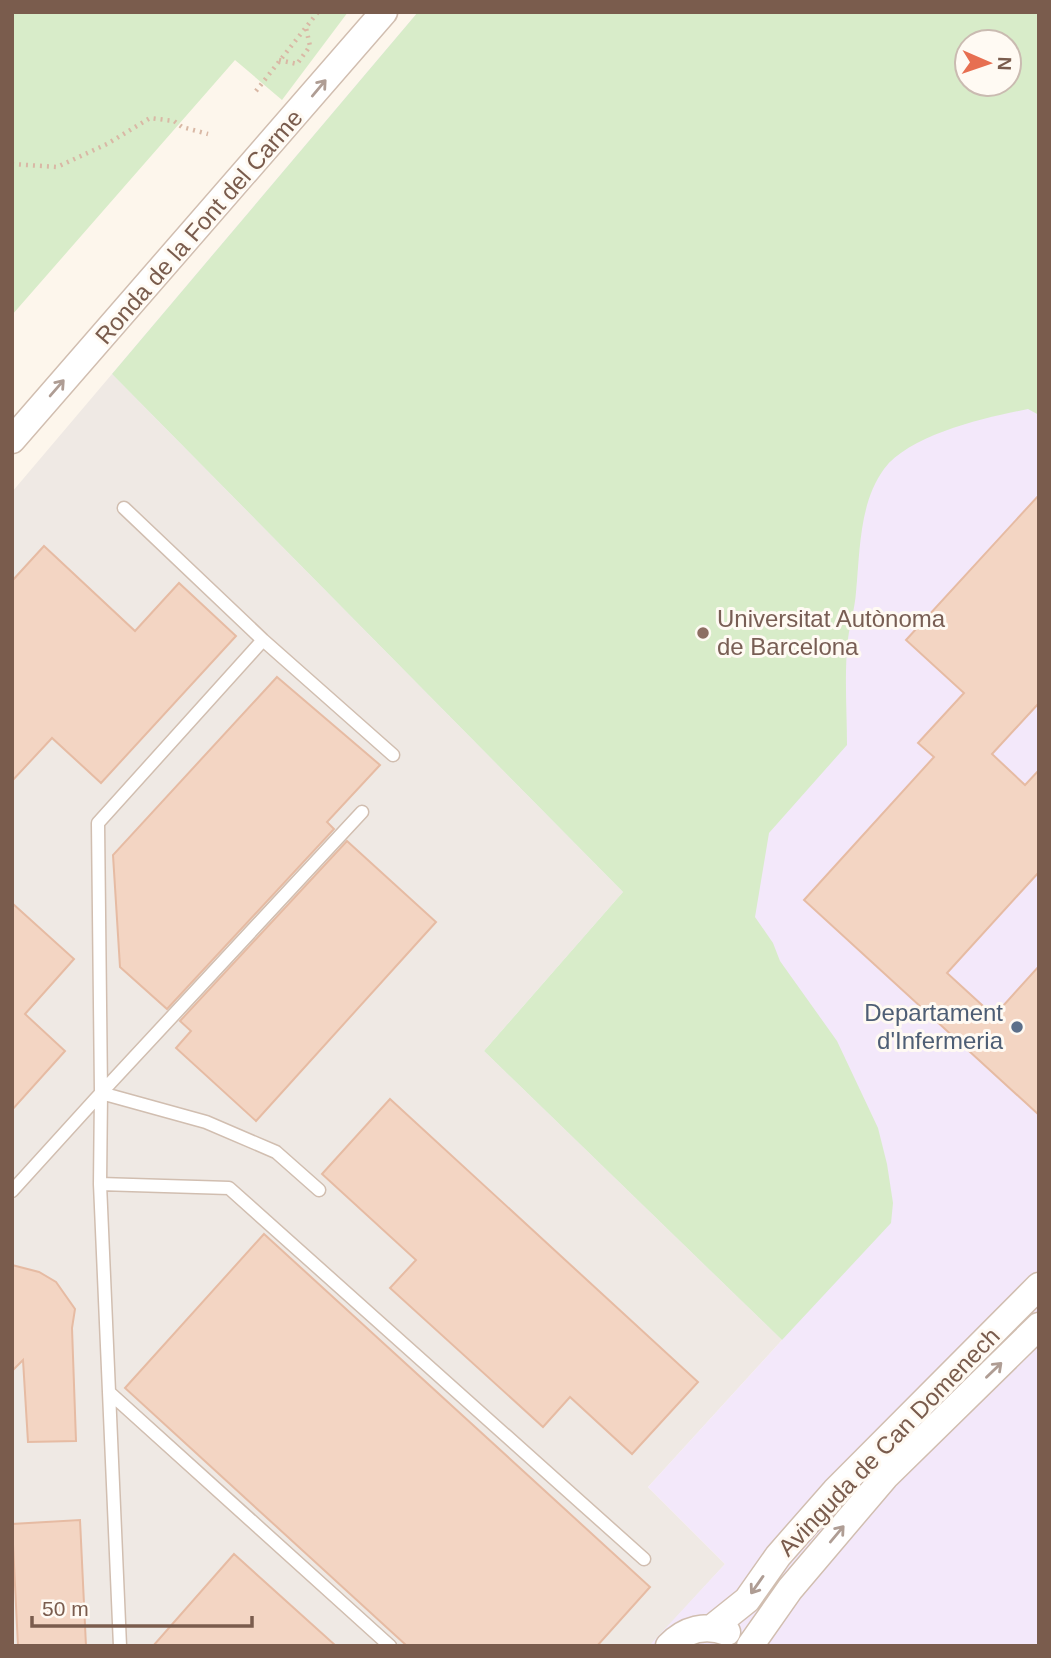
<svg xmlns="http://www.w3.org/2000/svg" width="1051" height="1658" font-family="Helvetica,sans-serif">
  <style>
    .industrial { fill: #efe9e4 }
    .education { fill: #f3e8fa; fill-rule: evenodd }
    .green { fill: #d8ecc9; fill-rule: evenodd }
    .building { fill: #f3d5c3; stroke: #e6bba3; stroke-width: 2 }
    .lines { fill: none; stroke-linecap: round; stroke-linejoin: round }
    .lane-casing { stroke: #d1beb0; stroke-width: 15 }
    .street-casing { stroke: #d1beb0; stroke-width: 29 }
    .path { stroke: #d9b8a5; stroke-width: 4.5; stroke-dasharray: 2 5; stroke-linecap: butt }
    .lane { stroke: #fff; stroke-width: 12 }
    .street { stroke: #fff; stroke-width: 26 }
    .oneway { stroke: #af9d94 }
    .education-dot { fill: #8d6e63; stroke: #fffaf3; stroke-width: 2.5 }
    .service-dot { fill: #5c6f8a; stroke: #fffaf3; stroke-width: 2.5 }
    .labels { text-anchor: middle; stroke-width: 6; stroke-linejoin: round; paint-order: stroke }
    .street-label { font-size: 24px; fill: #7a5c4d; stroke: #fffaf3 }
    .education-label { font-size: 24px; fill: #785e54; stroke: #fffaf3; text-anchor: start }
    .service-label { font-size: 24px; fill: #4e5e75; stroke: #fffaf3; text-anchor: end }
  </style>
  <rect width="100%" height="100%" fill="#fdf6ec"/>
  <!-- industrial -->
  <path class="industrial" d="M112,374L623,892L484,1051L782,1340L648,1487L725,1564L650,1646H12V492Z"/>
  <!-- education -->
  <path class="education" d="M418,12H1039V1646H649L725,1564L648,1487L782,1340L484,1051L623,892L112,374ZM967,42H1009V84H967Z"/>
  <!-- green -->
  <path class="green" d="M12,12H348L282,100L235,60L12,315Z
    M418,12H1039V415L1028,409C987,417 910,434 884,469C859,503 860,552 856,592C855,608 850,623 848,639C844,674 847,710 847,745L769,833L755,917L773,943L780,961L837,1041L870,1111L878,1128L887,1164L893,1203L891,1223L782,1340L484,1051L623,892L112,374ZM967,42H1009V84H967Z"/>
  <!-- building -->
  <path class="building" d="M1039,495V703L992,754L1025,785L1039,770V872L947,973L994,1016L1039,966V1115L804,900L934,757L918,743L964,693L906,640Z
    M44,546L135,631L179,583L236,636L101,783L52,738L12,781V581Z
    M277,677L380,765L327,822L334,829L167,1009L120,967L113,855Z
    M347,841L436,922L256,1121L176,1048L191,1031L180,1021Z
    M12,903L74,959L25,1014L65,1051L12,1110Z
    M390,1099L698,1382L632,1454L570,1397L543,1427L390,1288L416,1260L322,1174Z
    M264,1234L650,1587L597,1646H407L125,1388Z
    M12,1265L39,1272L56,1282L75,1309L72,1328L76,1441L28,1442L23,1360L12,1371Z
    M80,1520L86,1646H18L12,1524Z
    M234,1554L336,1646H153Z"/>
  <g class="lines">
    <!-- lane casing -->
    <g class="lane-casing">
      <path id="lane" d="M124,508L263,640L393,755
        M101,1093L206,1122L276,1152L319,1190
        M100,1184L229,1188L644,1559
        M12,1191L101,1093L98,823L263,640
        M111,1394L390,1646
        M120,1646L100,1184L101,1093L362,812"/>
    </g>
    <!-- street casing -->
    <g class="street-casing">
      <path id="street" d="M12,440L384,12
        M712,1628L747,1600L778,1556L835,1491L1039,1286
        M669,1646C685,1629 706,1624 727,1632
        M750,1646L790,1589L885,1477L1039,1326"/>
    </g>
    <!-- path -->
    <path class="path" d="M279,60L297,64L310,46L306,28
      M256,91L318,12
      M12,164L57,167L107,144L150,118L174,121L182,127L208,134"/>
    <!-- lane -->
    <use href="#lane" class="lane"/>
    <!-- street -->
    <use href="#street" class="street"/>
  </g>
  <!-- one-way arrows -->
  <defs><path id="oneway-shaft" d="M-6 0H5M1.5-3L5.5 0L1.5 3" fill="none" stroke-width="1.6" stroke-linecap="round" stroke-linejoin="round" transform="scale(1.75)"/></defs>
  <g class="oneway">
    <use href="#oneway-shaft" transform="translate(319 88) rotate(-50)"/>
    <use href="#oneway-shaft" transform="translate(57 388) rotate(-49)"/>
    <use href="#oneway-shaft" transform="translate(994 1370) rotate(-44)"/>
    <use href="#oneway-shaft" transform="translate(837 1534) rotate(-50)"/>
    <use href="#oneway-shaft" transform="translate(757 1585) rotate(125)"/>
  </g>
  <!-- markers -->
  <circle class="education-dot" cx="703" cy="633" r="7"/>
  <circle class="service-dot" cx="1017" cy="1027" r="7"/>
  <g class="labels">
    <!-- street labels -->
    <g class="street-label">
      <text transform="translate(199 227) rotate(-49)" y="8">Ronda de la Font del Carme</text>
      <text transform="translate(889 1442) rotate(-46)" y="8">Avinguda de Can Domenech</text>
    </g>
    <!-- education labels -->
    <g class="education-label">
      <text x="717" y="627">Universitat Autònoma<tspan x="717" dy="28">de Barcelona</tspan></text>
    </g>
    <!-- service labels -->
    <g class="service-label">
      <text x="1003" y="1021">Departament<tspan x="1003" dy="28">d'Infermeria</tspan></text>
    </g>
  </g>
  <!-- border -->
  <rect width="1051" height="1658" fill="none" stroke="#7a5c4d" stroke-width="28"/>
  <!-- north arrow -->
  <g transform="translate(988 63) rotate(92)"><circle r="33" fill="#fffaf3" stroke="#cabbb1" stroke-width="2"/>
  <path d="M0-5L12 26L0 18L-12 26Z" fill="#e76f51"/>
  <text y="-10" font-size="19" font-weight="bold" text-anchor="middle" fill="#7a5c4d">N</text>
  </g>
  <!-- scale -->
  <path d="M32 1616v10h220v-10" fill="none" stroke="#7a5c4d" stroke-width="3.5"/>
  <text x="42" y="1616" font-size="21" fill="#7a5c4d" stroke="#fffaf3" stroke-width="5" paint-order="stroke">50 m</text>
</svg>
